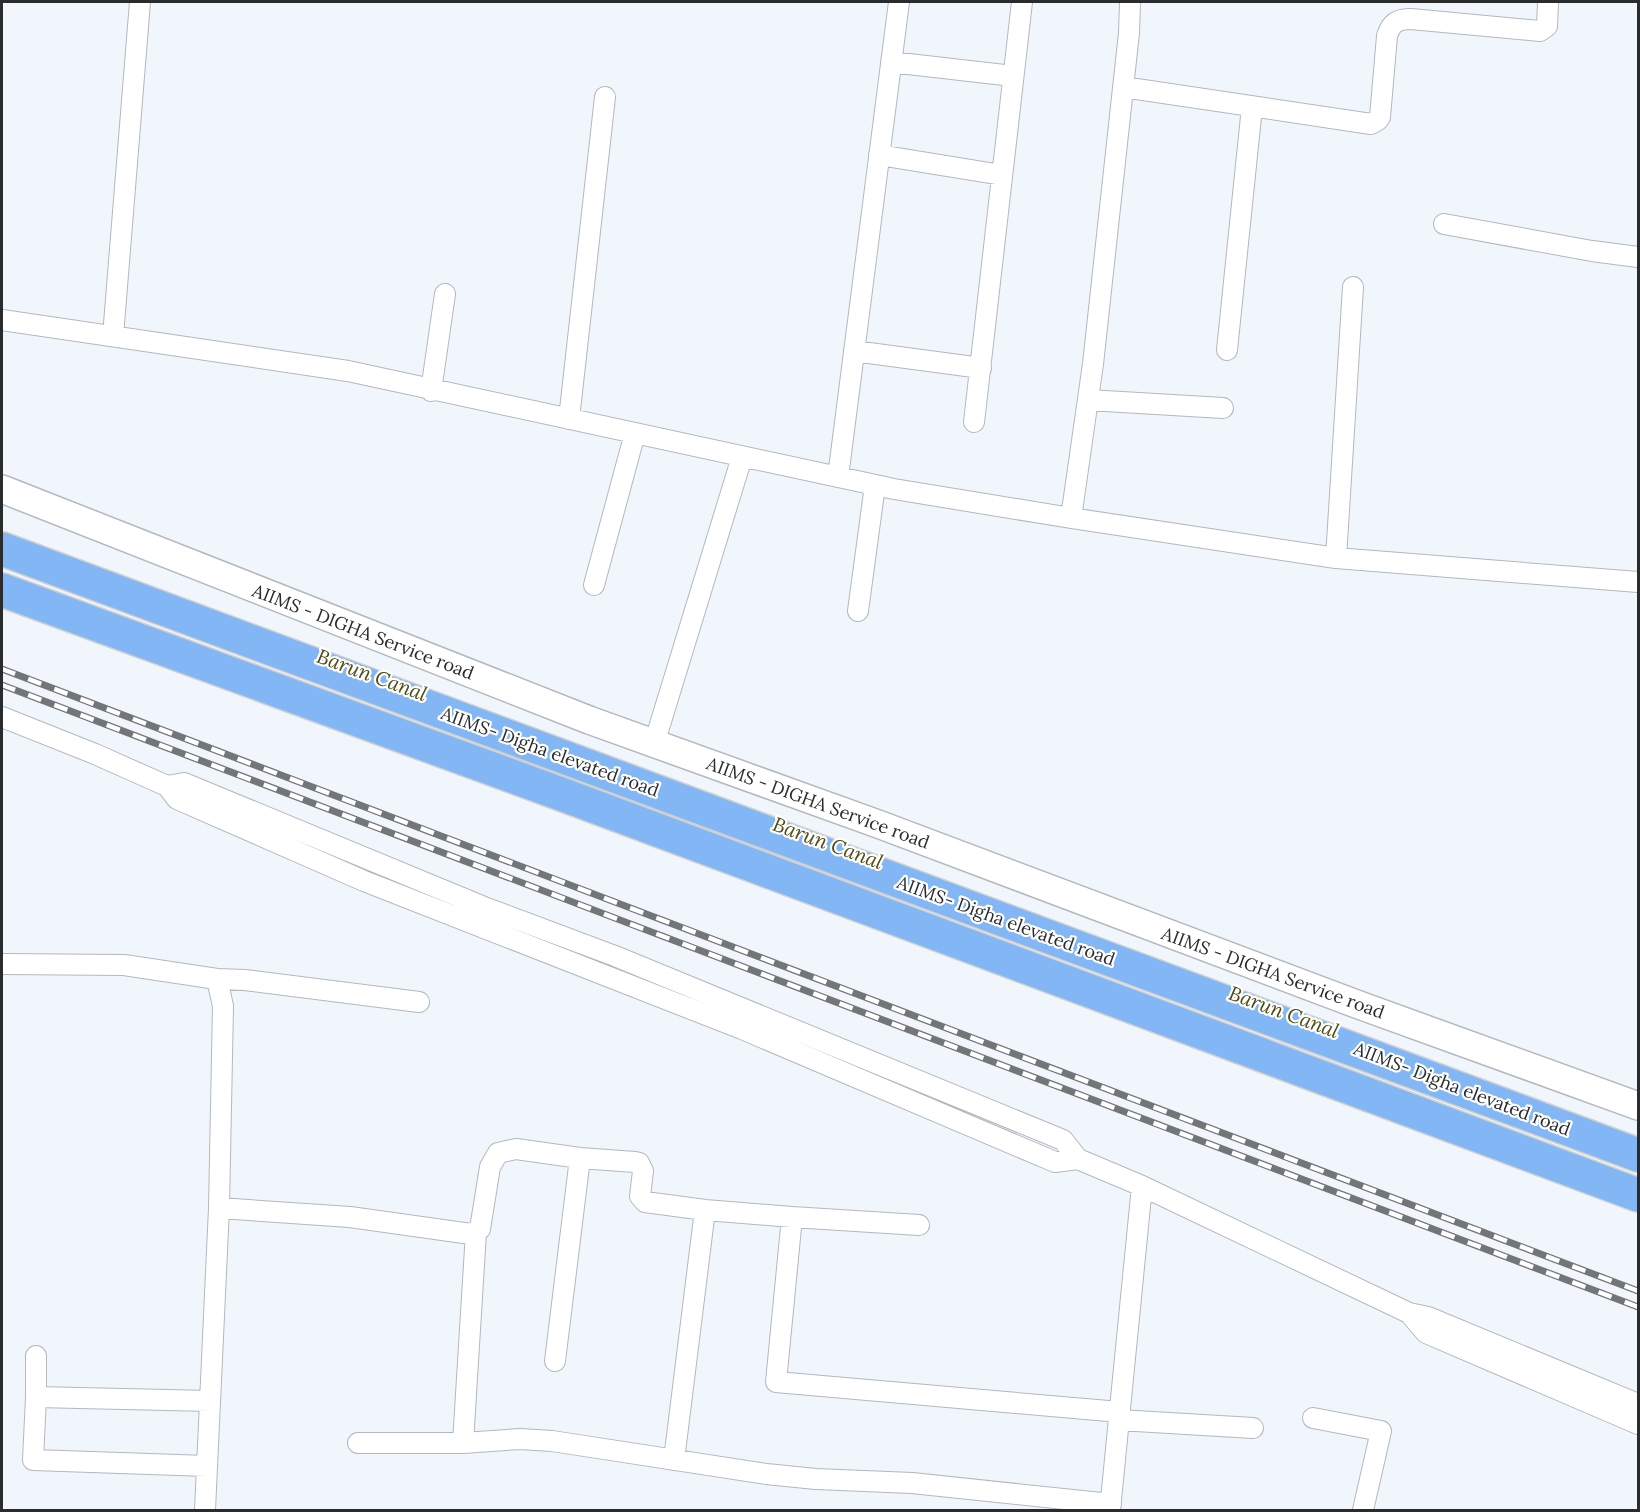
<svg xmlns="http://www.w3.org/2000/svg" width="1640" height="1512" font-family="Lora,serif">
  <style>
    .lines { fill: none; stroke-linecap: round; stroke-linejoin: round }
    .minor-casing { stroke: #b3b8bf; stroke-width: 22 }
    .secondary-casing { stroke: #b3b8bf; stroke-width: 30 }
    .motorway-casing { stroke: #d0d0d1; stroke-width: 36 }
    .minor { stroke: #fff; stroke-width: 20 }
    .secondary { stroke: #fff; stroke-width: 27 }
    .motorway { stroke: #82b6f5; stroke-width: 33 }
    .rail-casing { stroke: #727679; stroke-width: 7 }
    .rail { stroke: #fff; stroke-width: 4.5; stroke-dasharray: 14; stroke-linecap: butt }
    .labels { text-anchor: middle; stroke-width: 4.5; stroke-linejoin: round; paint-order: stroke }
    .street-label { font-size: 18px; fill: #292b2d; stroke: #fff }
    .water-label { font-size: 20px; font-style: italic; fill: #524b13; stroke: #fff }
  </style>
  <rect width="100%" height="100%" fill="#f0f6fc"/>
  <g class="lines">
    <!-- minor casing -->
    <g class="minor-casing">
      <path id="minor" d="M891,62L1013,76
        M1123,87L1371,124L1378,120L1380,117L1387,36C1391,23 1397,19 1411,19L1540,31L1547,26L1548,2
        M879,155L1002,175
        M1444,224L1592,251L1638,257
        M2,320L348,371L894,489L1071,518L1336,558L1638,582
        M113,336L140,2
        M1227,350L1252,107
        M854,351L981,368
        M431,391L445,294
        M1088,400L1223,408
        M569,419L605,97
        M974,422L1022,2
        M838,477L899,2
        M1071,518L1093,364L1129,33L1130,2
        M1336,558L1353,287
        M594,585L635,433
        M858,611L875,485
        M2,717L95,754L167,786L177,799L364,881L742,1029L1055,1162L1078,1159L1142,1186L1409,1313
        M654,744L742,457
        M167,786L184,783L484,907L615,956L1063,1140L1078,1159
        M2,964L124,965L217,979L223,1006L219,1208L205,1510
        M217,979L245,980L419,1002
        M219,1208L350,1217L471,1234L480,1229L490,1167L498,1153L516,1149L580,1158L635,1162L639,1163L643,1171L640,1196L645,1202L705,1210L792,1217L776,1382L1120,1412
        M792,1217L919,1225
        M36,1356V1397
        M555,1361L580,1158
        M1638,1404L1428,1317L1409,1313L1426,1333L1638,1424
        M1313,1418L1381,1431L1363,1510
        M1119,1420L1253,1428
        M358,1443H463L520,1439L552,1441L766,1474L816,1479L912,1483L1111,1504
        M463,1443L476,1232
        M674,1460L705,1210
        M207,1466L33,1460L36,1397L210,1401
        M1110,1510L1142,1186"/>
    </g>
    <!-- secondary casing -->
    <g class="secondary-casing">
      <path id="secondary" d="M2,489L589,720L878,824L1359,1005L1638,1106"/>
    </g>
    <!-- motorway casing -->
    <g class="motorway-casing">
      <path id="motorway" d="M2,549L1638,1155
        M2,590L561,794L1638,1195"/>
    </g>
    <!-- minor -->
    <use href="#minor" class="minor"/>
    <!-- secondary -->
    <use href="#secondary" class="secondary"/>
    <!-- motorway -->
    <use href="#motorway" class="motorway"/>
    <!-- rail casing -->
    <g class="rail-casing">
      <path id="rail" d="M2,669L1638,1291
        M2,685L1638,1307"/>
    </g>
    <!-- rail -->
    <use href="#rail" class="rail"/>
  </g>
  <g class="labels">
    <!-- street labels -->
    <g class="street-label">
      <text transform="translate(363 632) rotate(21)" y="6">AIIMS - DIGHA Service road</text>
      <text transform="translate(550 752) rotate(20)" y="6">AIIMS- Digha elevated road</text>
      <text transform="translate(818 803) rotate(20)" y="6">AIIMS - DIGHA Service road</text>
      <text transform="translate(1006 921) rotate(20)" y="6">AIIMS- Digha elevated road</text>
      <text transform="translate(1273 973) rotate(20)" y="6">AIIMS - DIGHA Service road</text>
      <text transform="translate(1462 1089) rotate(21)" y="6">AIIMS- Digha elevated road</text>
    </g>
    <!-- water labels -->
    <g class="water-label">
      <text transform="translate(372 675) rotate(20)" y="7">Barun Canal</text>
      <text transform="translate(828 843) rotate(20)" y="7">Barun Canal</text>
      <text transform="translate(1284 1012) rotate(20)" y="7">Barun Canal</text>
    </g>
  </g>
  <!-- border -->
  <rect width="1640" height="1512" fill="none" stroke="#292b2d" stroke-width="6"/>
</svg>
